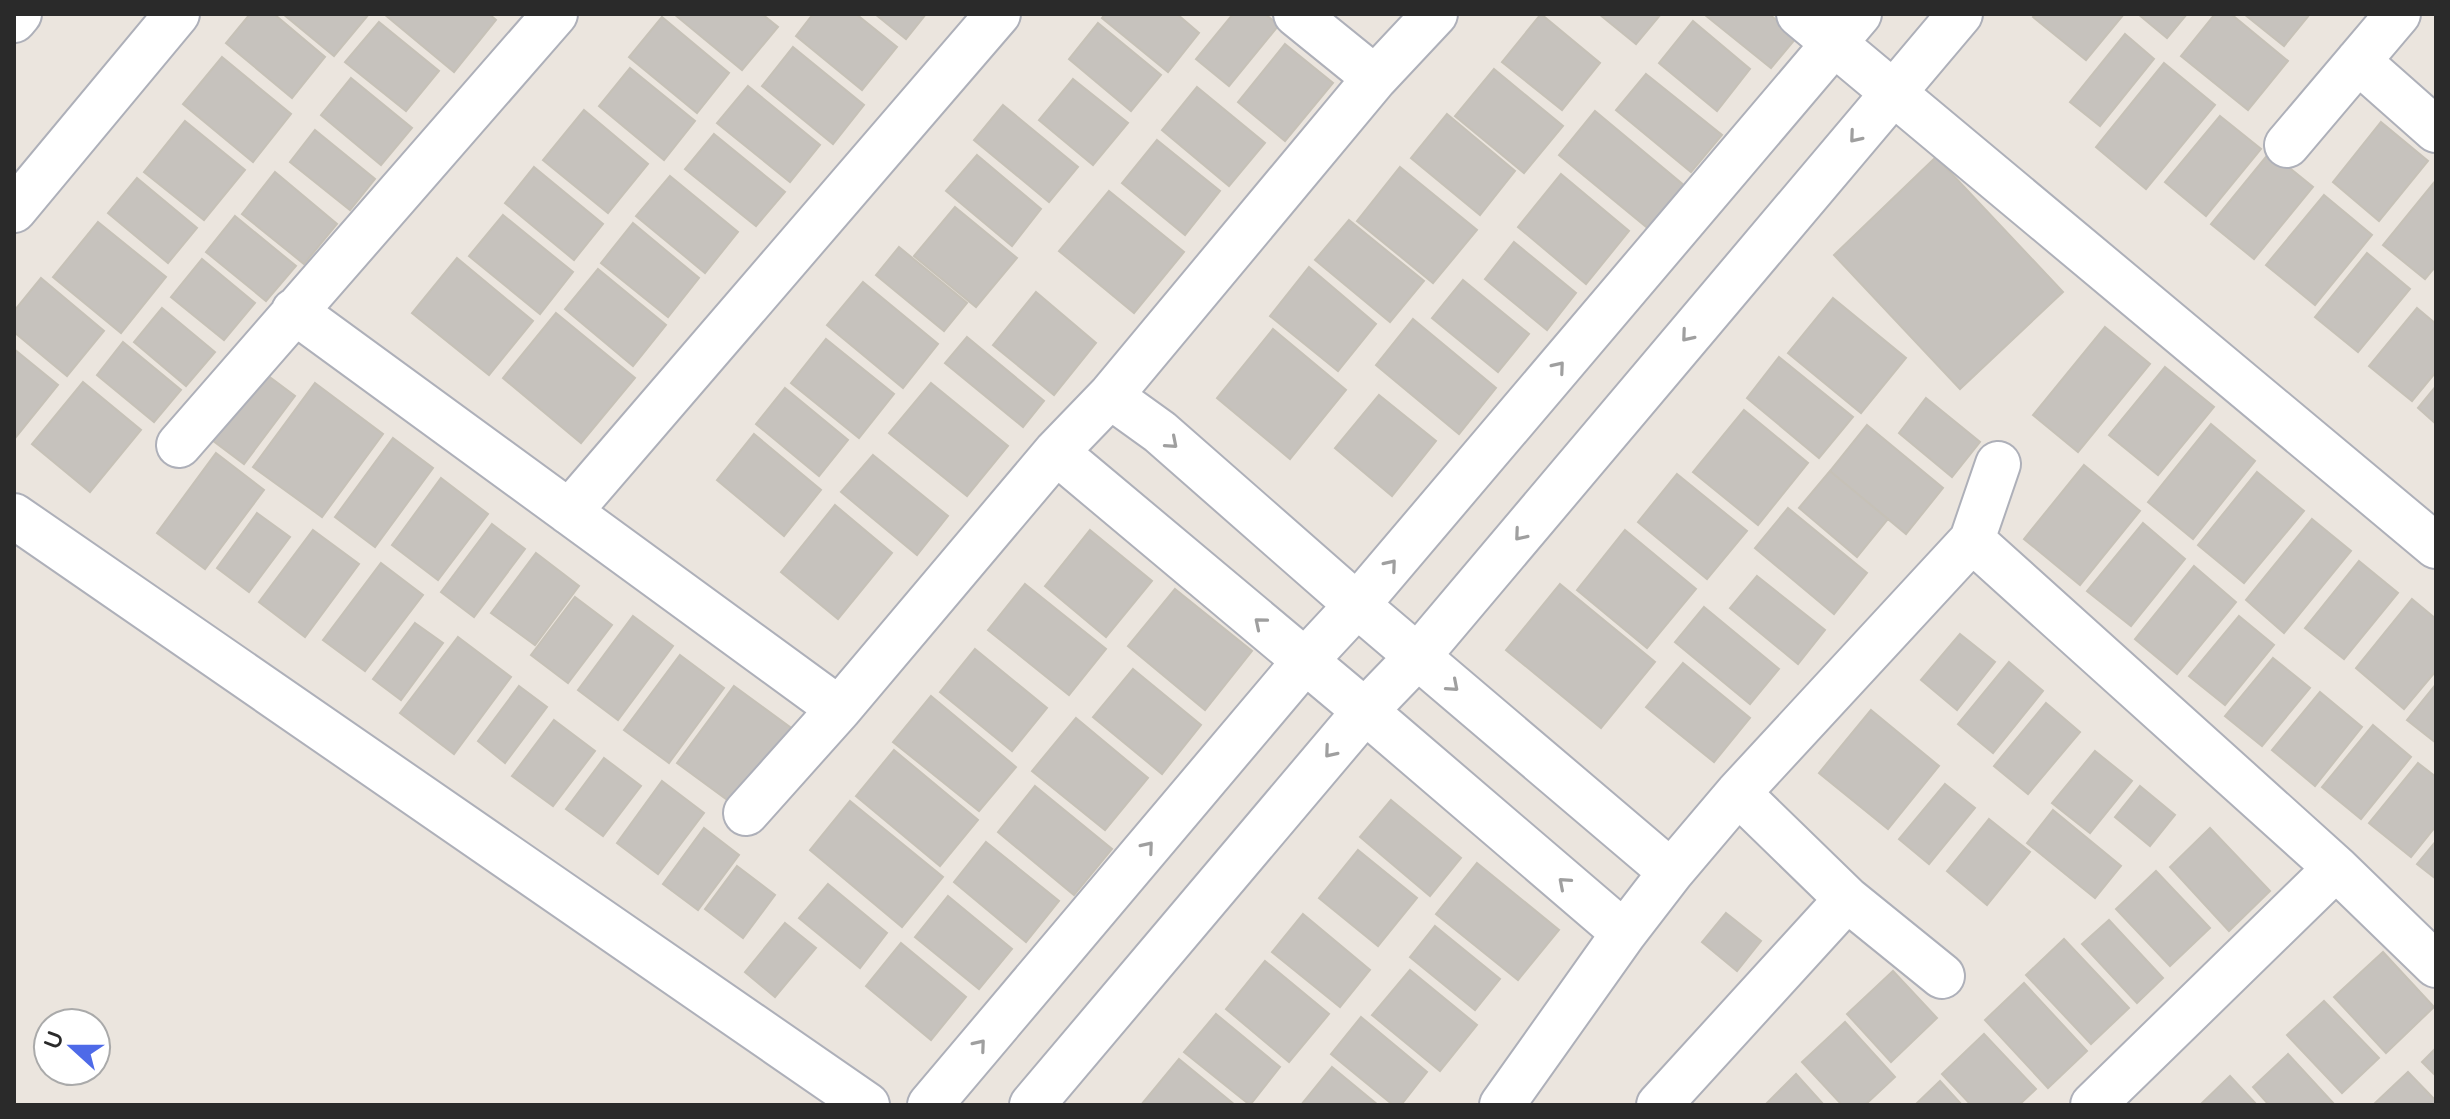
<svg xmlns="http://www.w3.org/2000/svg" width="2450" height="1119" font-family="'Varela Round',sans-serif">
  <style>
    .building { fill: #c6c2bd; stroke: #c6c1b7; stroke-width: 2 }
    .lines { fill: none; stroke-linecap: round; stroke-linejoin: round }
    .minor-casing { stroke: #aeb0b9; stroke-width: 48 }
    .minor { stroke: #fff; stroke-width: 44 }
    .oneway { stroke: #9f9f9f }
  </style>
  <rect width="100%" height="100%" fill="#ebe5de"/>
  <!-- building -->
  <path class="building" d="M250,14H274L325,57L292,98L226,43Z
    M283,14H369L334,56Z
    M384,14H489L496,20L454,72Z
    M674,14H762L778,27L742,70Z
    M813,14H856L897,47L862,90L796,36Z
    M875,14H926L906,39Z
    M1105,14H1177L1199,33L1168,72L1102,18Z
    M1233,14H1265L1279,25L1229,86L1196,59Z
    M1541,14L1600,63L1562,110L1502,62Z
    M1599,14H1661L1636,44Z
    M1769,14L1797,37L1771,68L1705,15Z
    M2036,14H2124L2086,60L2033,17Z
    M2138,14H2187L2167,38Z
    M2215,14H2231L2288,61L2248,110L2181,56Z
    M2244,14H2310L2284,46Z
    M662,17L729,73L697,113L629,57Z
    M1693,21L1750,69L1717,111L1659,63Z
    M379,22L439,71L406,111L345,62Z
    M1098,23L1161,75L1131,111L1069,59Z
    M2125,34L2154,59L2100,126L2070,102Z
    M1285,44L1333,83L1285,141L1238,102Z
    M793,47L864,105L833,144L762,86Z
    M222,57L291,114L253,162L183,104Z
    M2164,63L2215,105L2146,189L2096,147Z
    M630,68L695,121L664,160L599,106Z
    M1494,69L1563,126L1524,173L1455,116Z
    M1646,74L1722,135L1691,172L1616,110Z
    M351,78L412,128L381,165L321,115Z
    M1073,79L1128,123L1093,165L1039,120Z
    M748,86L820,145L790,182L717,123Z
    M1197,87L1265,143L1229,186L1162,130Z
    M1003,105L1078,167L1049,202L974,140Z
    M584,110L648,164L608,213L543,160Z
    M1595,111L1686,187L1650,230L1559,155Z
    M1447,114L1515,171L1480,215L1411,158Z
    M2220,116L2261,149L2206,216L2165,182Z
    M185,121L245,170L204,220L144,172Z
    M2381,122L2428,161L2379,221L2333,182Z
    M315,130L375,179L350,210L290,162Z
    M714,134L785,192L756,226L685,169Z
    M1157,140L1220,191L1185,235L1122,183Z
    M2270,152L2313,187L2254,259L2211,224Z
    M977,155L1041,209L1012,246L946,191Z
    M1936,157L2063,292L1960,389L1834,255Z
    M534,167L603,224L574,260L505,203Z
    M1400,167L1477,230L1433,283L1357,221Z
    M275,172L337,224L304,264L242,214Z
    M1561,174L1629,231L1586,284L1518,227Z
    M670,176L738,232L705,273L636,216Z
    M137,178L197,228L168,263L108,213Z
    M2436,180V266L2425,279L2383,245Z
    M1109,191L1184,252L1134,313L1059,251Z
    M2324,195L2372,235L2315,305L2266,265Z
    M955,207L1017,258L976,307L914,256Z
    M503,215L573,272L540,314L469,256Z
    M235,216L296,266L266,301L206,252Z
    M1349,220L1424,281L1390,322L1315,260Z
    M98,222L166,277L121,333L53,277Z
    M633,223L699,278L668,317L601,263Z
    M1514,242L1576,293L1547,330L1485,279Z
    M899,247L967,303L944,331L876,275Z
    M2367,253L2410,289L2358,352L2315,317Z
    M457,258L533,321L489,375L412,313Z
    M202,259L255,303L224,340L171,297Z
    M1309,267L1376,324L1338,371L1270,316Z
    M598,269L666,325L633,366L565,309Z
    M41,278L104,331L67,376L14,332V311Z
    M1463,280L1529,334L1498,372L1432,318Z
    M863,282L938,344L903,388L827,325Z
    M1036,292L1096,343L1054,395L993,345Z
    M1833,298L1906,358L1861,413L1788,353Z
    M162,308L215,352L186,386L134,342Z
    M2417,308L2436,324V372L2412,401L2369,366Z
    M556,313L635,378L581,443L503,378Z
    M1413,319L1496,388L1459,434L1376,365Z
    M2105,327L2150,364L2078,452L2033,415Z
    M1273,329L1346,390L1290,459L1217,398Z
    M967,337L1044,401L1023,427L945,363Z
    M826,339L894,394L859,438L791,383Z
    M123,342L181,390L154,422L97,375Z
    M14,349L58,385L16,437L14,435Z
    M1779,357L1853,417L1819,458L1747,398Z
    M2165,367L2214,407L2158,475L2109,435Z
    M259,369L295,396L244,464L208,437Z
    M83,382L141,430L90,492L32,444Z
    M315,383L383,434L322,517L253,467Z
    M931,383L1008,446L967,496L889,433Z
    M2436,386V424L2418,408Z
    M785,388L848,440L819,476L756,424Z
    M1379,395L1436,441L1392,496L1335,448Z
    M1926,398L1980,442L1952,477L1899,433Z
    M1744,410L1808,463L1758,525L1693,472Z
    M2211,424L2255,461L2193,539L2148,502Z
    M1867,425L1943,488L1906,534L1830,471Z
    M754,434L821,490L784,536L717,480Z
    M393,438L433,468L375,547L335,517Z
    M216,453L264,490L205,569L157,533Z
    M873,455L948,516L917,555L841,492Z
    M2084,465L2140,511L2080,585L2024,539Z
    M1830,471L1888,519L1857,557L1799,508Z
    M2257,472L2304,511L2244,583L2198,545Z
    M1677,474L1747,531L1707,579L1638,522Z
    M441,478L488,514L438,580L392,545Z
    M835,505L892,553L838,619L781,572Z
    M1788,508L1867,573L1834,614L1755,548Z
    M257,513L290,537L249,592L217,568Z
    M2312,519L2351,551L2284,633L2246,600Z
    M2143,523L2185,559L2131,626L2087,591Z
    M492,524L525,549L474,617L441,592Z
    M313,530L359,564L305,637L259,602Z
    M1090,530L1152,581L1106,637L1045,586Z
    M1625,530L1696,589L1647,648L1577,590Z
    M536,553L579,586L535,645L491,613Z
    M2359,561L2398,593L2344,659L2305,628Z
    M381,563L423,595L365,671L323,640Z
    M2194,566L2236,602L2177,674L2135,639Z
    M1757,576L1825,630L1798,664L1730,608Z
    M1025,584L1106,649L1069,695L988,630Z
    M1560,584L1655,662L1601,728L1506,650Z
    M1175,589L1252,651L1205,710L1128,646Z
    M575,597L612,625L568,683L531,655Z
    M2412,599L2436,619V671L2404,709L2356,668Z
    M1704,607L1779,669L1750,704L1675,642Z
    M633,616L673,646L618,720L578,690Z
    M2239,616L2274,645L2225,705L2189,676Z
    M415,623L443,643L401,700L373,679Z
    M1960,634L1995,662L1957,710L1921,680Z
    M458,637L511,677L454,754L400,713Z
    M975,649L1047,708L1012,751L940,692Z
    M680,655L724,688L669,763L624,730Z
    M2273,658L2310,688L2262,746L2225,716Z
    M2009,662L2043,691L1993,753L1958,724Z
    M1683,663L1750,718L1714,762L1646,707Z
    M1133,669L1201,725L1162,774L1093,717Z
    M2436,684V743L2407,720Z
    M519,686L547,707L505,763L478,741Z
    M734,686L794,730L737,807L677,763Z
    M2320,692L2362,727L2315,786L2272,750Z
    M931,696L1016,767L979,811L893,742Z
    M2046,703L2080,732L2028,794L1994,766Z
    M1871,710L1939,766L1888,829L1819,773Z
    M1076,718L1148,778L1105,830L1032,771Z
    M554,720L595,751L553,806L512,776Z
    M2373,725L2411,757L2361,819L2322,787Z
    M894,750L978,820L940,866L856,796Z
    M2095,751L2132,781L2090,833L2052,803Z
    M604,758L641,786L603,836L566,809Z
    M2418,763L2436,777V826L2411,857L2369,823Z
    M662,781L704,813L658,874L617,843Z
    M1945,784L1975,808L1929,864L1899,839Z
    M1035,786L1112,849L1074,895L998,832Z
    M2140,786L2175,815L2150,846L2115,817Z
    M1391,800L1461,858L1430,896L1360,837Z
    M850,801L943,877L902,927L810,850Z
    M2053,810L2121,866L2095,898L2027,843Z
    M1989,819L2030,852L1987,905L1947,871Z
    M704,828L739,855L698,910L663,884Z
    M2210,828L2270,891L2229,931L2170,867Z
    M2436,841V879L2417,864Z
    M986,842L1059,901L1026,942L954,882Z
    M1358,850L1417,898L1378,946L1319,898Z
    M1477,863L1559,930L1518,980L1436,914Z
    M737,866L775,895L743,938L705,909Z
    M2156,871L2210,928L2170,966L2116,909Z
    M828,884L887,933L860,968L799,918Z
    M948,896L1012,949L979,989L915,937Z
    M1726,913L1761,941L1737,971L1702,942Z
    M1303,914L1370,970L1340,1007L1272,952Z
    M2109,920L2163,978L2137,1003L2082,944Z
    M785,923L816,948L775,997L745,972Z
    M1435,926L1500,979L1475,1010L1410,957Z
    M2064,939L2129,1008L2091,1044L2026,975Z
    M901,943L966,997L931,1040L866,986Z
    M2383,952L2434,1007L2386,1053L2334,997Z
    M1265,961L1329,1014L1289,1062L1226,1009Z
    M1410,970L1477,1025L1440,1071L1372,1015Z
    M1893,971L1937,1018L1891,1062L1847,1014Z
    M2024,983L2087,1051L2048,1088L1985,1020Z
    M2324,1001L2379,1058L2342,1093L2287,1035Z
    M1216,1014L1280,1067L1250,1105L1184,1052Z
    M1361,1017L1427,1072L1401,1105H1393L1331,1054Z
    M1845,1022L1895,1077L1865,1105H1842L1802,1062Z
    M1984,1034L2036,1089L2019,1105H1971L1942,1074Z
    M2436,1048V1076L2422,1062Z
    M2288,1054L2335,1105H2269L2253,1087Z
    M1179,1059L1235,1105H1141Z
    M1332,1067L1378,1105H1301Z
    M2408,1072L2436,1101V1105H2373Z
    M1796,1074L1824,1105H1765Z
    M2230,1076L2257,1105H2200Z
    M1940,1081L1962,1105H1915Z"/>
  <g class="lines">
    <!-- minor casing -->
    <g class="minor-casing">
      <path id="minor" d="M1296,14L1375,78
        M1799,14L2436,546
        M14,20L19,14
        M2358,61L2436,130
        M2287,145L2398,14
        M14,210L177,14
        M294,311L839,709
        M1110,396L1160,432L1357,605L1671,872
        M179,445L555,14
        M1056,452L1365,711L1624,933
        M569,512L998,14
        M14,516L867,1105
        M1972,540L2336,868L2436,965
        M1738,793L1847,899L1942,976
        M746,813L839,709L1056,452L1110,396L1375,78L1435,14
        M930,1105L1305,661L1357,605L1859,14
        M1032,1105L1365,711L1418,656L1960,14
        M1502,1105L1624,933L1671,872L1738,793L1972,540L1998,464
        M1659,1105L1847,899
        M2093,1105L2336,868"/>
    </g>
    <!-- minor -->
    <use href="#minor" class="minor"/>
  </g>
  <!-- one-way arrows -->
  <defs><path id="oneway-chevron" d="M-2-3.5L2.5 0L-2 3.5" fill="none" stroke-width="1.6" stroke-linecap="round" stroke-linejoin="round" transform="scale(2)"/></defs>
  <g class="oneway">
    <use href="#oneway-chevron" transform="translate(1855 137) rotate(130)"/>
    <use href="#oneway-chevron" transform="translate(1687 336) rotate(130)"/>
    <use href="#oneway-chevron" transform="translate(1559 367) rotate(-50)"/>
    <use href="#oneway-chevron" transform="translate(1172 443) rotate(41)"/>
    <use href="#oneway-chevron" transform="translate(1520 535) rotate(130)"/>
    <use href="#oneway-chevron" transform="translate(1391 565) rotate(-50)"/>
    <use href="#oneway-chevron" transform="translate(1260 623) rotate(-140)"/>
    <use href="#oneway-chevron" transform="translate(1453 686) rotate(41)"/>
    <use href="#oneway-chevron" transform="translate(1330 752) rotate(130)"/>
    <use href="#oneway-chevron" transform="translate(1148 847) rotate(-50)"/>
    <use href="#oneway-chevron" transform="translate(1564 883) rotate(-139)"/>
    <use href="#oneway-chevron" transform="translate(980 1045) rotate(-50)"/>
  </g>
  <!-- border -->
  <rect width="2450" height="1119" fill="none" stroke="#2a2a2a" stroke-width="32"/>
  <!-- north arrow -->
  <g transform="translate(72 1047) rotate(291)"><circle r="38" fill="#ffffff" stroke="#aaaaaa" stroke-width="2"/>
  <path d="M0-6L14 30L0 20L-14 30Z" fill="#4e6ae8"/>
  <text y="-12" font-size="22" font-weight="bold" text-anchor="middle" fill="#2a2a2a">U</text>
  </g>
</svg>
